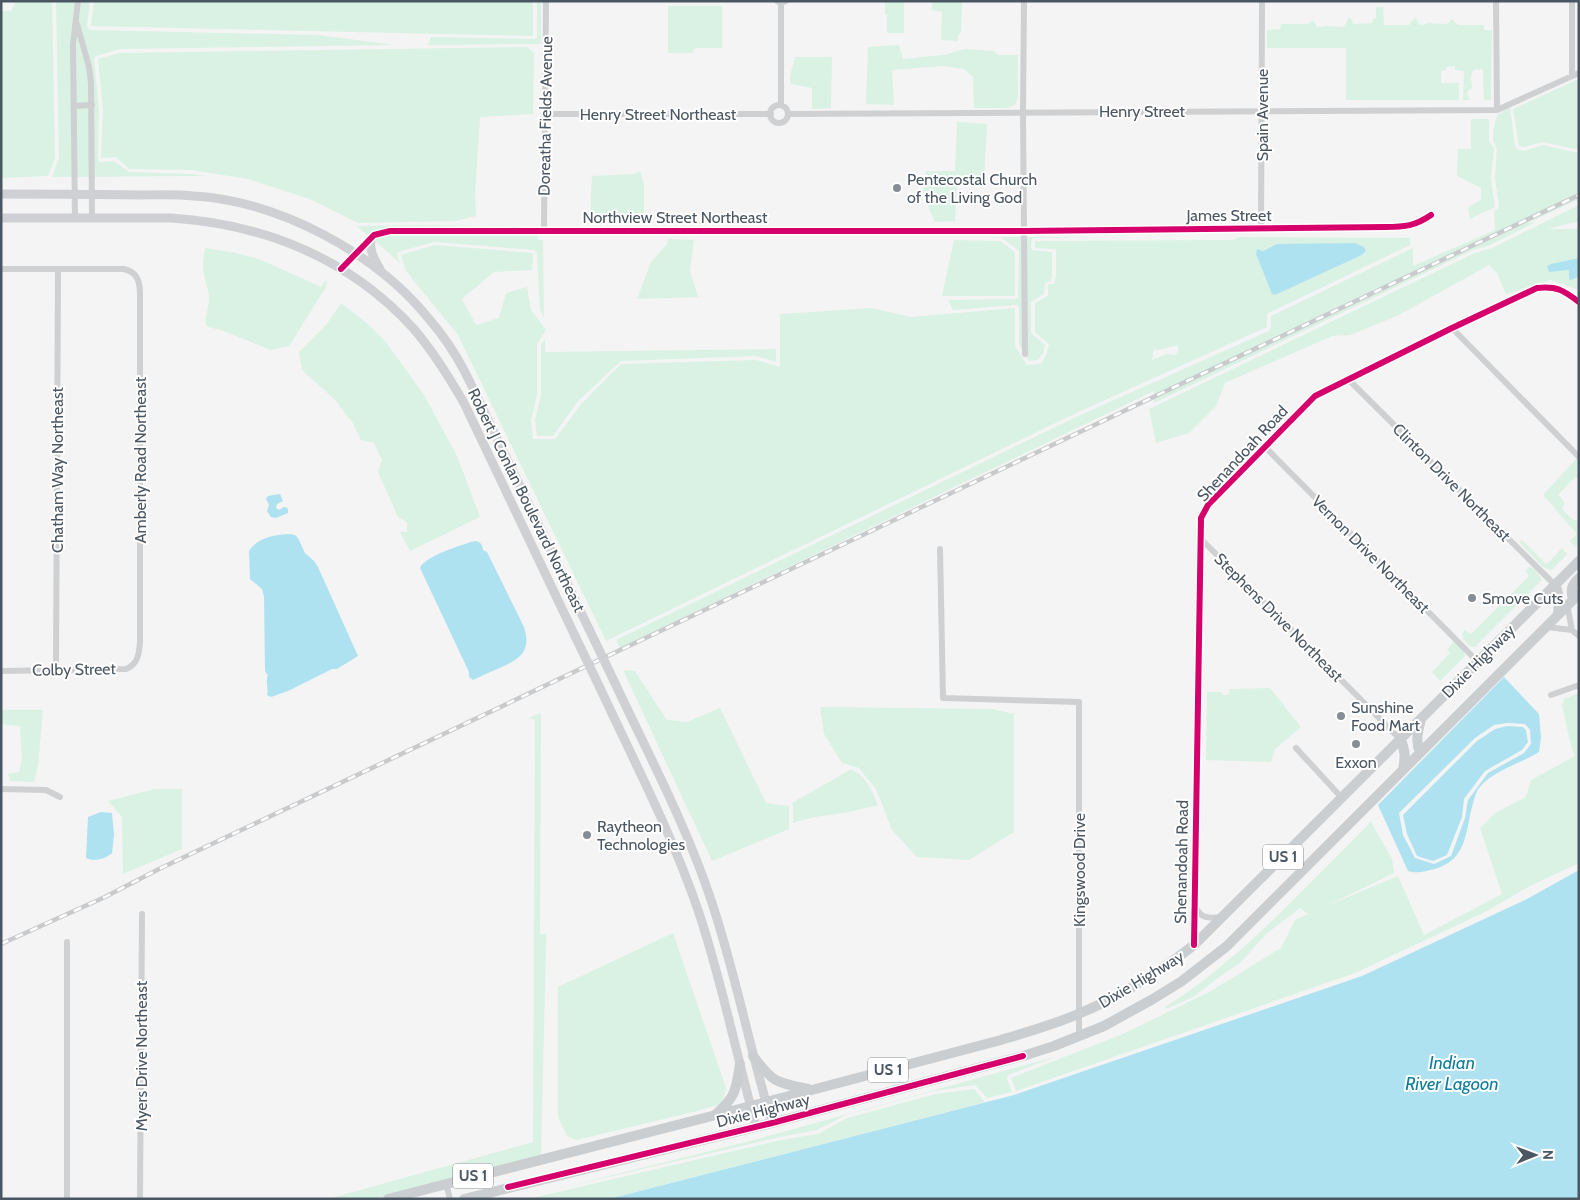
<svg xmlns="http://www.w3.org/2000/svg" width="1580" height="1200" font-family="Cabin,sans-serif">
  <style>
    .green { fill: #d9f2e3; fill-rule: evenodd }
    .water { fill: #aee2f0; fill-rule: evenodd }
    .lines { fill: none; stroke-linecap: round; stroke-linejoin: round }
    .street { stroke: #ced0d2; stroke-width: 6 }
    .secondary { stroke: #ced0d4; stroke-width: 9 }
    .primary { stroke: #caced1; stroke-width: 10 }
    .rail-casing { stroke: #c9cacc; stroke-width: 4.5 }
    .rail { stroke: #fff; stroke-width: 2.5; stroke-dasharray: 8; stroke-linecap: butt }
    .secondary-bridge { stroke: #ced0d4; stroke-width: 9 }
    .cycleway-casing { stroke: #fff; stroke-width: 9 }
    .cycleway { stroke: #d6006c; stroke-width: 6 }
    .poi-dot { fill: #868d94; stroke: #fff; stroke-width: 2 }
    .labels { text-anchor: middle; stroke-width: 4; stroke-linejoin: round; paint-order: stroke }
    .shield { fill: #fff; stroke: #808990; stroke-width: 1 }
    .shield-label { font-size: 15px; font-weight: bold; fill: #4a5661 }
    .street-label { font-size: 16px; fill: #4a5661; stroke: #fff }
    .poi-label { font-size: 16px; fill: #4a5661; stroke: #fff; text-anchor: start }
    .water-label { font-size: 18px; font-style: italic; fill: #0c7c9b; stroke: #fff }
  </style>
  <rect width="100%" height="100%" fill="#f4f4f4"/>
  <!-- green -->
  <path class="green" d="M16,1H52L55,158L48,176L1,178V11H11Z
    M56,1H90L87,26L88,29L91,30L318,35L394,45L120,49L96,56L94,59L99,110L98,161L101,162L114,161L129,172L191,174L207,176L52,177L59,158Z
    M94,1H533V36L91,26Z
    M537,1H541V44L428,45L431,37L535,39L537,37Z
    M885,1H904V33H887V15H885Z
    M932,1H962L961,32L958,36V41L941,40L942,12L932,10Z
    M668,6H722V48H696L692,53H668Z
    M1376,7H1383L1384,25H1409L1415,17L1420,25L1426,24L1427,23L1447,24L1452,19L1458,25H1484V30H1492L1491,100H1484L1483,69L1473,70L1471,77L1472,88L1468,90L1467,94L1470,100H1463L1464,71L1455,70V66L1446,67V70L1441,71V83H1459V100H1346V48H1267V30L1280,29L1281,24H1307L1313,20L1317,27H1323V26L1344,27L1349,17L1352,20L1353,24L1372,23L1373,19L1376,18Z
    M899,45L903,59L943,55L965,49L994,51L998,55H1018V98L1015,105L1008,108H974L973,77L964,69L943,66L892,70L894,105L866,104L868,47Z
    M527,47L534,53L533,114L480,117L475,193L476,216L455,221L358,223L310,199L248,179L191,170L129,169L116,157L101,158L103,110L98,59L120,53Z
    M795,57H832L831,108L812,109V88L791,84C788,74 794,67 795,57Z
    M1579,79V149H1574L1543,142L1524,147L1519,146L1513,109Z
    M1510,107L1515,146L1517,149L1524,151L1543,145L1574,152H1579V199L1528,223L1536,222L1490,245L1473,250L1154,403V391L620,648L616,640L1076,417L1269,331L1271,327V316L1413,248V266L1495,230L1494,211L1498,209L1499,206L1495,178L1497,149L1493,141V132L1497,115Z
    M1471,119H1489V142L1494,148L1491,178L1495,207L1470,219L1468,207L1481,200V188L1457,176L1458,149H1471Z
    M957,122L987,124L984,180L957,183L955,221L935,222L923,195L926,171H955Z
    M640,171L644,184V222H590L592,176L634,174Z
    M1579,205V221L1548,229H1579V290L1551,280L1506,294L1497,273L1489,265L1397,316L1350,335L1332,336L1225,383L1216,406L1189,433L1156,443L1149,409L1475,253L1492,248Z
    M422,225L538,227V240H543L544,318L540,310L537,253L534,250L434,242L398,252L397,255L400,263L375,241L376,235H367L357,226Z
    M996,237H1106L1035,238L1032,239L1031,247L1032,250L1052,252V276L1051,281L1045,283L1044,294L1031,302V333L1045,345L1043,353L1038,360L1029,361L1019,345V308L1017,305L953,310L948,300L1015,299L1018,298L1019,251L1002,238Z
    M1240,237L1410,238V245L1267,314V327L1074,414L606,641L458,335L406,271L401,255L435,245L533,253L532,270L494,272L462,299L476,325L499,318L506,293L527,287L531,310L546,330L537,344V395L531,420L533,439H555L582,403L621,364L756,360L780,367V314L872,308L911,317L1015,308V346L1027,365L1041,364L1046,355L1049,344L1035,332V303L1048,296V284H1054L1056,276V249L1035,248V241L1232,240ZM1355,243L1364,247L1366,251L1362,255L1275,295L1272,294L1256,254L1257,250L1263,251L1273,246ZM1178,345V351L1176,355L1167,354L1152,360L1154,349L1158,350Z
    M668,239L694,240L690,271L698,297L637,299L651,262L667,244Z
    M954,240L1000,241L1015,252V296H942Z
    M205,248L236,253L259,259L321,287L325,281H327L326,287L289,346L271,350L221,330L208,327L205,322L209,302V294L204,276L203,262Z
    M341,303L369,325L385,341L424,395L457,456L480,517L410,551L400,532H407V522L398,517L378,472L382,460L374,443L361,440L353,423L334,399L302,370L299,352L327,324Z
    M545,339V352L776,349V362L756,356L621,361L578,401L553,436H537L535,420L541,395V345Z
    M1577,458L1579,460V479L1575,477L1558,495L1565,503L1562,509L1572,519L1577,521L1579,519V543L1575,547L1570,541L1577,534L1543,495Z
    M1522,540L1546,564L1549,562L1562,548L1567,554L1552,570L1544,568L1519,542Z
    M1529,567L1534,568L1542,580L1475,647C1468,647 1463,640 1462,634L1464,630L1471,634L1529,576L1525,571Z
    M1454,641L1464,652L1465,656L1440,681L1432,672L1450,653L1447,650Z
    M623,670L635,671L667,720L687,722L720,708L766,803L789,806V829L712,861Z
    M1270,688L1301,727L1275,749L1271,762L1206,760L1207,692H1221L1223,695H1228L1230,689Z
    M1579,693V863L1530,886L1485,912L1355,973L1016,1091L1011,1078L1123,1034L1211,991L1281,948L1295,920L1308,914L1300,908L1266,934L1240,963L1219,977L1195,996L1166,1009L1165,1007C1243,958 1306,886 1371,822L1392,859L1394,873L1326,906L1398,876L1424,935L1502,894L1480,828L1495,813L1526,797L1531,780L1575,756L1572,750L1562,706L1564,699Z
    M820,707L992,709L1014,714V832L969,860L917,857L892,830L876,789L859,768L842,763L824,734Z
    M1,710H43L38,765L34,782L10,781L8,774L19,772L22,759L20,726L1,724Z
    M541,713L540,934H546V943L541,1155L374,1199H328L533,1142L535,720L529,718L417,766Z
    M849,769C865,773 873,792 878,806C865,807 856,811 843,813C824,816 812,816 793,823V805L792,803L850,770Z
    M155,789H182V849L123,874L122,817L108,801Z
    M673,933L726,1088L722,1104L693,1112L576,1140L567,1136L558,1117V987Z
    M1058,1056L1008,1075L1007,1079L1012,1092L987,1098L975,1085L934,1091L846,1115L817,1130L780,1137L557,1189L750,1141Z
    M974,1089L985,1102L609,1199H528L781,1140L818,1134L847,1118L936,1094Z"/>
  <!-- water -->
  <path class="water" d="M1355,243L1364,247L1366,251L1362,255L1275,295L1272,294L1256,254L1257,249L1263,251L1277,244Z
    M1579,258V276L1571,280L1569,279V271L1568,270L1549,272L1547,266L1551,264Z
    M280,494L283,501L277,504L276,508L279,510C283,508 284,505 288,509V513L276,518L271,517L267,511L269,505L266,499L268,496Z
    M290,534L295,535L298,538L305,553L314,561L318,567L358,656L337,669H332L288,691L271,697L267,695C269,688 265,682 268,675L265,671L264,597L262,589L250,579L249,551C258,537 274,535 290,534Z
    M475,541C481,542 482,544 483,550L487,552L524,627C533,654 516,661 495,670C487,673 480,677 473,680L469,677V672L420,568C425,556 461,545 475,541Z
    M1504,677L1539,714L1541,738L1539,752C1521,763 1491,772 1479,788C1475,794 1474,800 1472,807C1465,834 1467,859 1435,869C1425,871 1418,874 1408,871L1378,805ZM1507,723L1525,724L1530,730L1531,744L1524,753L1488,773L1468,800L1465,818L1451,856L1434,864L1415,858L1403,835L1399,813L1475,738L1494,725Z
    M1507,726L1523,727L1526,730L1528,742L1522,750L1485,771L1464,799L1462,817L1447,855L1433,861L1417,856L1407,834L1403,815L1477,741L1495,729Z
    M101,812L112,813L114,835L112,853C105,859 95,862 86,858L88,817Z
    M1579,870V1199H609L1014,1095L1362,976L1527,899Z"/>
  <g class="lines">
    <!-- street -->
    <path class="street" d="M777,1L781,3L786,1
      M1024,1L1023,112L1025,354
      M1496,1L1497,110
      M1572,1V76
      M77,24L89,67L91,83L92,218
      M781,105V3
      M770 114a9 9 0 1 1 18 0a9 9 0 1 1-18 0Z
      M74,106L92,105
      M544,114H771
      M788,114L1497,110L1579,73
      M75,218L73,44L78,1
      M1261,229L1262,1
      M544,231L546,1
      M1,269H124C137,272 140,281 140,294V642C139,654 138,664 126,669L1,671
      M341,269L374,235L390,231H1024L1385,227C1405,227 1415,226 1431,215
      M1452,328L1579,457
      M1348,379L1555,585
      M1265,447L1478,662
      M1200,538L1400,739
      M940,549L943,698L1079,702V1037
      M1567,604L1572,630
      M1547,627L1572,630L1579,636
      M56,670L58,269
      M1551,695L1579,685
      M1296,748L1342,798
      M1,789L46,790L60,797
      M1196,907C1201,920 1210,918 1223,917
      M1194,945L1201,518L1208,505L1315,396L1452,328L1537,288C1557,286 1563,290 1579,302
      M446,1183L450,1199
      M67,1199V942
      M140,1199L142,914"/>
    <!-- secondary -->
    <path class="secondary" d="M1,194C47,194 92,194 137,195C156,195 175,194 194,196C279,201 376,253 429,319C443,335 455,353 465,372L589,629
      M1,218H171C264,224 349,258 413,328C433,351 449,377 464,403L575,636
      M371,238C369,250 374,259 380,269
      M614,681C648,754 687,826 712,903C736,975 750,1050 772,1123
      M600,688C634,761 672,834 698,910C722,981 736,1054 756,1126"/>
    <!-- primary -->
    <path class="primary" d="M1555,585C1560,595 1559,604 1558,615
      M1573,599C1570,589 1572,585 1579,578
      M1400,739C1406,750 1405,759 1403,770
      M1420,753C1415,741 1418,731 1421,719
      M753,1056C773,1083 776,1082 808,1089
      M715,1115C736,1097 736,1090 740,1064
      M388,1199L751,1106L1001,1040C1027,1032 1053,1025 1078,1014C1120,997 1158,973 1194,945L1579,561
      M464,1199L772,1123L1023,1056L1054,1046L1104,1026L1153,999L1182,981L1227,946L1579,594"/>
    <!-- rail casing -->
    <g class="rail-casing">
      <path id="rail" d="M1,944L105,897L159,869L1579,195"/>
    </g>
    <!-- rail -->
    <use href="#rail" class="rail"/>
    <!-- secondary-bridge -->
    <path class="secondary-bridge" d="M589,629L614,681
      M575,636L600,688"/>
    <!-- cycleway casing -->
    <g class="cycleway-casing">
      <path id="cycleway" d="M341,269L374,235L390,231H1024L1385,227C1405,227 1415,226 1431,215
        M1194,945L1201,518L1208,505L1315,396L1452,328L1537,288C1557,286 1563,290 1579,302
        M508,1187L772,1123L1023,1056"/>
    </g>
    <!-- cycleway -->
    <use href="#cycleway" class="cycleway"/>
  </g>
  <!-- markers -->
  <g class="poi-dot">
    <circle cx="897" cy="188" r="5"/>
    <circle cx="1472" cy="598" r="5"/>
    <circle cx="1341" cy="716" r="5"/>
    <circle cx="1356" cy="744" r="5"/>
    <circle cx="587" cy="835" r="5"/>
  </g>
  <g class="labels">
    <!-- shield labels -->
    <g class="shield">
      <rect x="1263" y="844.5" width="40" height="25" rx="4"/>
      <rect x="868" y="1057.5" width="40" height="25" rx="4"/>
      <rect x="453" y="1163.5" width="40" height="25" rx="4"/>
    </g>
    <g class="shield-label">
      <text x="1283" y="862">US 1</text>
      <text x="888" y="1075">US 1</text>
      <text x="473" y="1181">US 1</text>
    </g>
    <!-- street labels -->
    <g class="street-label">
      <text x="1142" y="117">Henry Street</text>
      <text x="658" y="120">Henry Street Northeast</text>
      <text transform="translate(1262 115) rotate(-90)" y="6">Spain Avenue</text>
      <text transform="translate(545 116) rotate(-89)" y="6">Doreatha Fields Avenue</text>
      <text x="1229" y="221">James Street</text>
      <text x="675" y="223">Northview Street Northeast</text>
      <text transform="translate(1242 453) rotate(-47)" y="6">Shenandoah Road</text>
      <text transform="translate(140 460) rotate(-90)" y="6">Amberly Road Northeast</text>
      <text transform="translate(57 470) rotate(-90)" y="6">Chatham Way Northeast</text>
      <text transform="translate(1452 482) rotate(45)" y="6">Clinton Drive Northeast</text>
      <text transform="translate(527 500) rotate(64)" y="6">Robert J Conlan Boulevard Northeast</text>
      <text transform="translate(1371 554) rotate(45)" y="6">Vernon Drive Northeast</text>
      <text transform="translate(1279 617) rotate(45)" y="6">Stephens Drive Northeast</text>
      <text transform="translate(1478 661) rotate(-45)" y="6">Dixie Highway</text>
      <text transform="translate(74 669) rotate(-1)" y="6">Colby Street</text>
      <text transform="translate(1181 862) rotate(-89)" y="6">Shenandoah Road</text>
      <text transform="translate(1079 870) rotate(-90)" y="6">Kingswood Drive</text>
      <text transform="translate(1141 979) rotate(-31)" y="6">Dixie Highway</text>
      <text transform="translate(141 1056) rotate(-90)" y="6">Myers Drive Northeast</text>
      <text transform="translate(763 1110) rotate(-14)" y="6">Dixie Highway</text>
    </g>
    <!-- poi labels -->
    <g class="poi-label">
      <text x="907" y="185">Pentecostal Church<tspan x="907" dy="18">of the Living God</tspan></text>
      <text x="1482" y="604">Smove Cuts</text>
      <text x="1351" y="713">Sunshine<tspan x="1351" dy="18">Food Mart</tspan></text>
      <text x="1356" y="768" text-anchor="middle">Exxon</text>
      <text x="597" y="832">Raytheon<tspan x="597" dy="18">Technologies</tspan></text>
    </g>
    <!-- water labels -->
    <g class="water-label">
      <text x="1452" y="1069">Indian<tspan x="1452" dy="21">River Lagoon</tspan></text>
    </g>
  </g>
  <!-- border -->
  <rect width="1580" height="1200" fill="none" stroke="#4a5661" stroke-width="5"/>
  <!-- north arrow -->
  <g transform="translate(1535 1155) rotate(89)" stroke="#ffffff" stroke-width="4" paint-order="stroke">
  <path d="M0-4L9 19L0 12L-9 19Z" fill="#4a5661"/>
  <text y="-8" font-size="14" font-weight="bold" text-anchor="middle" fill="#4a5661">N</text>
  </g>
</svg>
